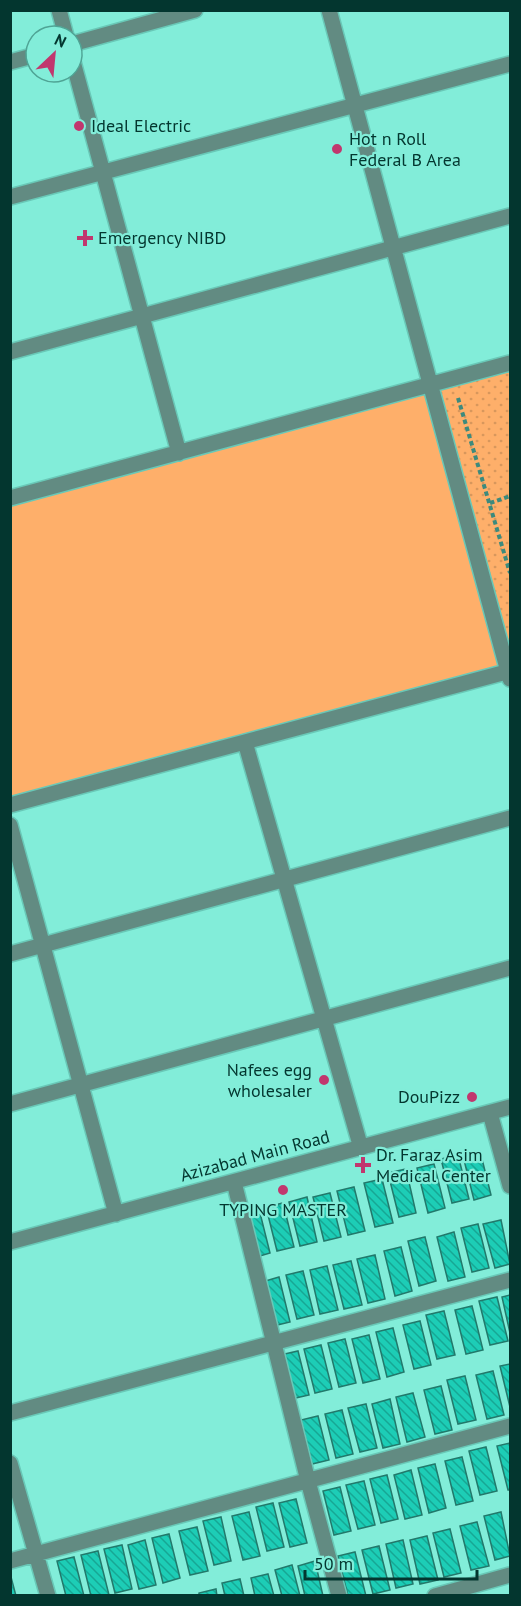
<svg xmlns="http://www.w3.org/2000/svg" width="521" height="1606" font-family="'PT Sans',sans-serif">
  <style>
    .grass { fill: url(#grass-dots) }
    .pitch { fill: #feaf6a }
    .building { fill: url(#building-back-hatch); stroke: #22796b; stroke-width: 1.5 }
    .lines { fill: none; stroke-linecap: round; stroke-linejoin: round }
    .minor-casing { stroke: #69c8b7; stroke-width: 18 }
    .path { stroke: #3d8a7d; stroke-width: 4; stroke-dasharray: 4.5 3; stroke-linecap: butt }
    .minor { stroke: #628b82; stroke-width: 15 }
    .poi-dot { fill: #c1376e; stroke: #82edd9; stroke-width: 2 }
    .labels { text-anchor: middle; stroke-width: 4.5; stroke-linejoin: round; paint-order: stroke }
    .poi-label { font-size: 18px; fill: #03362f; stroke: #82edd9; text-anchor: start }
    .street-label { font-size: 18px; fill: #03362f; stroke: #82edd9 }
  </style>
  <defs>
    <pattern id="grass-dots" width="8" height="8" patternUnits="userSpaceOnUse" patternTransform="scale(1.5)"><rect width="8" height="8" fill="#feaf6a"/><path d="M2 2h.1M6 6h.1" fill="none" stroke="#d8975c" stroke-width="1.8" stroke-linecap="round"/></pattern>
    <pattern id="building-back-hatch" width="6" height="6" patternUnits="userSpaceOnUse" patternTransform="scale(1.5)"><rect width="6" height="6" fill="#1dcdb6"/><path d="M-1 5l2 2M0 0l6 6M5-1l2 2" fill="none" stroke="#17a794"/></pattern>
  </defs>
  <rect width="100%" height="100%" fill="#82edd9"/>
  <!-- grass -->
  <path class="grass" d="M510,372V671L431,385Z"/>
  <!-- pitch -->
  <path class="pitch" d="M431,385L508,671L11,805V498Z"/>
  <!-- building -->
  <path class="building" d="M480,1151L491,1195L474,1200L463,1156Z
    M458,1155L469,1199L452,1203L441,1159Z
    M434,1164L445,1208L428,1213L417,1168Z
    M406,1169L416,1213L399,1217L388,1173Z
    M382,1179L393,1223L375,1227L364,1183Z
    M354,1187L365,1231L348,1235L337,1191Z
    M330,1193L341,1237L324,1241L313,1197Z
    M307,1197L317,1242L300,1246L289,1202Z
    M283,1203L294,1247L277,1251L266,1207Z
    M259,1209L270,1253L253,1258L242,1213Z
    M501,1220L510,1264L495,1268L483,1224Z
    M478,1224L489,1268L472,1272L461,1228Z
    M454,1232L465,1277L448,1281L437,1237Z
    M425,1237L436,1281L419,1286L408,1241Z
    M401,1247L412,1291L395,1296L384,1251Z
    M375,1255L385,1299L368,1303L357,1259Z
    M351,1261L362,1305L344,1309L333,1265Z
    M327,1266L338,1310L320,1314L310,1270Z
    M303,1271L314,1315L297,1319L286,1275Z
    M279,1277L290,1322L273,1326L262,1282Z
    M510,1295V1333L502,1297Z
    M497,1297L508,1341L490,1345L479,1301Z
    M472,1306L483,1350L466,1354L455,1310Z
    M444,1311L455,1355L437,1359L426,1315Z
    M420,1321L431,1365L414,1369L403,1325Z
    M393,1328L404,1372L387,1377L376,1332Z
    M369,1335L380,1379L363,1383L352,1339Z
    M345,1339L356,1383L339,1387L328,1343Z
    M321,1345L332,1389L315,1393L304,1349Z
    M298,1351L309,1395L291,1399L280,1355Z
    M510,1364V1407L500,1366Z
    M493,1371L504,1415L487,1419L476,1375Z
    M465,1376L476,1420L458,1424L447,1380Z
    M441,1386L452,1430L435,1434L424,1390Z
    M413,1393L425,1437L407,1442L396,1397Z
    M390,1399L400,1444L383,1448L372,1404Z
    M366,1404L377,1448L360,1452L348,1408Z
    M342,1410L353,1454L336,1458L325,1414Z
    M318,1416L329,1460L312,1464L301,1420Z
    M510,1443V1490H508L497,1446Z
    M486,1447L497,1491L480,1495L469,1451Z
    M462,1457L473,1501L456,1505L445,1461Z
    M435,1464L446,1508L429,1513L418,1468Z
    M411,1470L422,1515L405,1519L394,1475Z
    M387,1475L398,1519L381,1523L370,1479Z
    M364,1481L375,1525L358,1529L346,1485Z
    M340,1487L351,1531L334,1535L323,1491Z
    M296,1499L307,1543L290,1547L279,1503Z
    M273,1503L284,1547L267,1551L256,1507Z
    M249,1512L260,1556L243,1560L232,1516Z
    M501,1512L510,1556L495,1560L484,1516Z
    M221,1517L231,1561L214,1565L203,1521Z
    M477,1522L489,1566L471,1570L460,1526Z
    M197,1527L208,1571L190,1575L179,1531Z
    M450,1529L461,1573L444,1577L433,1533Z
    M169,1534L180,1578L163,1583L152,1538Z
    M427,1536L438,1580L420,1584L410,1540Z
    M145,1540L156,1585L139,1589L128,1545Z
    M403,1540L413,1584L396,1588L386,1544Z
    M122,1545L132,1589L115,1593L104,1549Z
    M379,1546L390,1590L373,1594L362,1550Z
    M98,1551L109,1595L106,1596H91L81,1555Z
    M355,1552L366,1596H348L338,1556Z
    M74,1557L84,1596H66L57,1561Z
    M315,1561L323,1596H305L298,1566Z
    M292,1565L300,1596H282L275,1570Z
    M268,1574L274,1596H255L251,1578Z
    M11,1577L16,1596H10Z
    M240,1579L244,1596H225L222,1583Z
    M216,1589L217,1596H199V1593Z"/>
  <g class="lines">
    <!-- minor casing -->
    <g class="minor-casing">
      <path id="minor" d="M59,10L66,36
        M329,10L510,679
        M72,44L195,10
        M72,58L179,453
        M10,62L36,55
        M10,197L510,64
        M10,352L510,216
        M10,498L510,363
        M245,742L361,1148
        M10,805L510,671
        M10,825L116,1214
        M10,954L510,818
        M10,1104L510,968
        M490,1113L510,1186
        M234,1182L308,1481L339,1596
        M10,1242L510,1107
        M10,1413L510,1280
        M10,1463L48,1596
        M10,1561L510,1426
        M435,1596L510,1575"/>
    </g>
    <!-- path -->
    <path class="path" d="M458,398L510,573
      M490,503L510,496"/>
    <!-- minor -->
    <use href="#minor" class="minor"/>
  </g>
  <!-- markers -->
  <g class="poi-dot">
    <circle cx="79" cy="126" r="6"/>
    <circle cx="337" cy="149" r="6"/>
    <path d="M82 229h6v6h6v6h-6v6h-6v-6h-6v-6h6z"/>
    <circle cx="324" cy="1080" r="6"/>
    <circle cx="472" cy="1097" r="6"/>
    <path d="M360 1156h6v6h6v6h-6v6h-6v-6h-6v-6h6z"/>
    <circle cx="283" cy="1190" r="6"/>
  </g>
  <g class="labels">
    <!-- poi labels -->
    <g class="poi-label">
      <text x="91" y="132">Ideal Electric</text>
      <text x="349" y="145">Hot n Roll<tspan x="349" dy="21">Federal B Area</tspan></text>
      <text x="98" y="244">Emergency NIBD</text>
      <text x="312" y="1076" text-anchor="end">Nafees egg<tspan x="312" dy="21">wholesaler</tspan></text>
      <text x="460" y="1103" text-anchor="end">DouPizz</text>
      <text x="376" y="1161">Dr. Faraz Asim<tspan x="376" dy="21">Medical Center</tspan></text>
      <text x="283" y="1216" text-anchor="middle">TYPING MASTER</text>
    </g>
    <!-- street labels -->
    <g class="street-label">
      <text transform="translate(255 1156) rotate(-15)" y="6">Azizabad Main Road</text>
    </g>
  </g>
  <!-- border -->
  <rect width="521" height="1606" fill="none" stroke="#03362f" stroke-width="24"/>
  <!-- north arrow -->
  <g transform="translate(54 54) rotate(26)"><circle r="28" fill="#82edd9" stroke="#4fa495" stroke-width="1.5"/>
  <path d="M0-4.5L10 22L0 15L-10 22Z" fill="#c1376e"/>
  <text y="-9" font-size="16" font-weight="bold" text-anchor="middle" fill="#03362f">N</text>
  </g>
  <!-- scale -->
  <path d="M305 1570v9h172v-9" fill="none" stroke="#03362f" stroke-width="3"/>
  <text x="314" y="1570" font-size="18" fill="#03362f" stroke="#82edd9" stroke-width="4.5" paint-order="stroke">50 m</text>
</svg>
